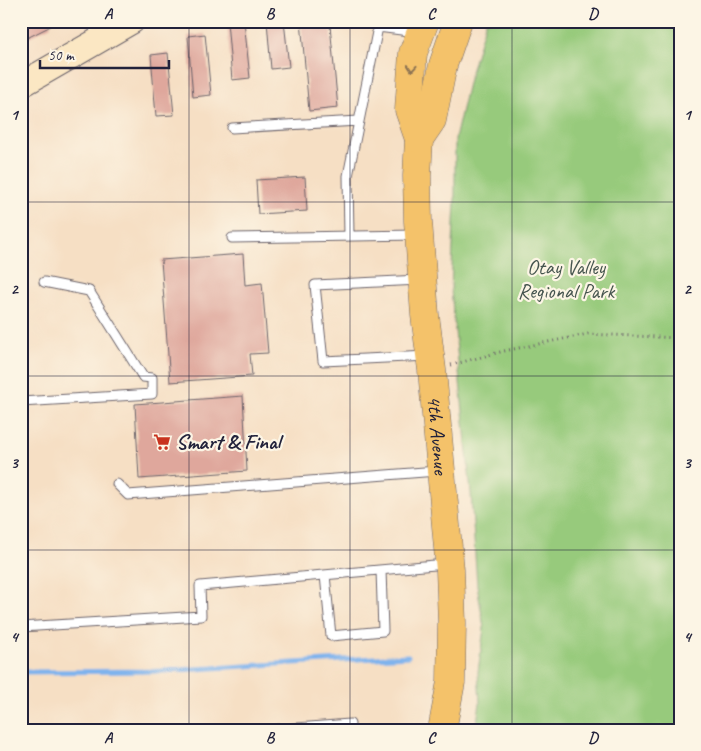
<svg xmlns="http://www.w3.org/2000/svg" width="701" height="751" font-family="Caveat,sans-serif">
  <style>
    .green { fill: #97ca7b; stroke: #5c765b }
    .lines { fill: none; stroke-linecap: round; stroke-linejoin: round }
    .stream { stroke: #7fb3ed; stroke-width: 5 }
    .building { fill: #dfa79c }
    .lane-casing { stroke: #6c646b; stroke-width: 11 }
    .secondary-casing { stroke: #6c646b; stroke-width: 27 }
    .primary-casing { stroke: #6c646b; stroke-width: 29 }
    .path { stroke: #6c646b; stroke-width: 3; stroke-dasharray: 1 4; stroke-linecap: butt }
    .lane { stroke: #fff; stroke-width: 9 }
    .secondary { stroke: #fbe7c3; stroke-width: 25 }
    .primary { stroke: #f4c26a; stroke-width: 28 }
    .oneway { stroke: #8b7252 }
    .grid { fill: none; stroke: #22223b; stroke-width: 1; stroke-opacity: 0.55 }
    .labels { text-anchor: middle; stroke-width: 4.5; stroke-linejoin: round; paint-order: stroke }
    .park-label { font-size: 21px; fill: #45544e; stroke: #fcf5e5 }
    .street-label { font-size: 21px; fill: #22223b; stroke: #fcf5e5 }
    .poi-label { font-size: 21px; font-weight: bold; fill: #22223b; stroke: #fcf5e5; text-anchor: start }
    .neatline { fill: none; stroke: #22223b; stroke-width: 2 }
    .grid-label { font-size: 16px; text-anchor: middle; font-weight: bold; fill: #22223b }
  </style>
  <rect width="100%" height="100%" fill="#fcf5e5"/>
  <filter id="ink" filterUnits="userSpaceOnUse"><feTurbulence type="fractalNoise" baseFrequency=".02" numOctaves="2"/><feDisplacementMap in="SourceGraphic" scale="10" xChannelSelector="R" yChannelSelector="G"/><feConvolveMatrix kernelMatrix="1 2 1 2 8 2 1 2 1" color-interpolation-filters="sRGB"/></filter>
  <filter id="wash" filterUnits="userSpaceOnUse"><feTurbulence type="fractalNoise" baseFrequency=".0096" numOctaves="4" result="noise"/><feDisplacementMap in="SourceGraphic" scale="20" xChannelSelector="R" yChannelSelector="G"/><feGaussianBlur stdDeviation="1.12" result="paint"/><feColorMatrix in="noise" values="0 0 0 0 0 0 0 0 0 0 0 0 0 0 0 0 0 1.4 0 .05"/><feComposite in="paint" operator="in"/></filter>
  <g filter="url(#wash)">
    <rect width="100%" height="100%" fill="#f6dfc4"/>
    <!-- green -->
    <path class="green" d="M486,21H680V730H477V722L480,703L478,672L484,628L477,585L471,493L451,290L455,201V139L469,79Z"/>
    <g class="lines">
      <!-- stream -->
      <path class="stream" d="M21,672L161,671L408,656"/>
    </g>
    <g id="blocks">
      <!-- building -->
      <path class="building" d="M21,21H48L51,26L23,40L21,37Z
        M227,21H244L250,78L232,80Z
        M267,21H284L289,67L271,69Z
        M301,21H345L342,24L330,25L338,108L309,111Z
        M205,34L211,95L193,97L188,36Z
        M168,53L174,115L156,116L151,55Z
        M305,177L307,211L258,214L256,180Z
        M243,254L245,285L262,283L268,353L250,354L252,376L170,382L161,260Z
        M243,396L247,471L139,479L135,404Z"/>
    </g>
  </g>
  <g filter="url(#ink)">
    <use href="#blocks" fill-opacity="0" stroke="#6c646b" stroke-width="1"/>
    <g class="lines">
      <!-- lane casing -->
      <g class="lane-casing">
        <path id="lane" d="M89,21L100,36
          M232,128L359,121
          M349,236L348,176L378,27L417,32
          M232,238L416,235
          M420,280L315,285L323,361L428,356
          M21,402L152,394V378L143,377L89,291L44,282
          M117,484L128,495L437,471
          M325,575L331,636L383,631L381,570
          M21,627L201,616L200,586L446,564
          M269,730L350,724L348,730"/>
      </g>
      <!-- secondary casing -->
      <g class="secondary-casing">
        <path id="secondary" d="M21,85L132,21"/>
      </g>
      <!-- primary casing -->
      <g class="primary-casing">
        <g id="primary">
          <path id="s1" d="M425,21L413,53L409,110L419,139L417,176L418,221L425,315L432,370L450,570L452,623L451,682L442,730"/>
          <path d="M419,139L432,120L443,65L458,21"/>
        </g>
      </g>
      <!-- path -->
      <path class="path" d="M451,365L504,351L588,334L680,338"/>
      <!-- lane -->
      <use href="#lane" class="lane"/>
      <!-- secondary -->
      <use href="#secondary" class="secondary"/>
      <!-- primary -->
      <use href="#primary" class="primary"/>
    </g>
    <!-- one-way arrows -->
    <defs><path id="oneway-chevron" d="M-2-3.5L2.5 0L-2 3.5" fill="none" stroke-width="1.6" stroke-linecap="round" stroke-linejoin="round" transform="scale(1.25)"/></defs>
    <use class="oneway" href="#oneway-chevron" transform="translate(412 68) rotate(95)"/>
  </g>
  <!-- grid -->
  <path class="grid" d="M189,21V730M350,21V730M512,21V730M21,202H680M21,376H680M21,550H680"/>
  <!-- icons -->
  <defs>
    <g id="supermarket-bare" transform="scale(1.35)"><path d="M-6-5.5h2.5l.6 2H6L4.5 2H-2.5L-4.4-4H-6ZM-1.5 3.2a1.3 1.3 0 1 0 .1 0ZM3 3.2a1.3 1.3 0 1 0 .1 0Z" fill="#c8321e" stroke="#fcf5e5" stroke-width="2.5" paint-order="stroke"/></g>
  </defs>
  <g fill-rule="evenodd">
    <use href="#supermarket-bare" x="162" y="442"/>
  </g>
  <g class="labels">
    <!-- park labels -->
    <g class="park-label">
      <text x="566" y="274">Otay Valley<tspan x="566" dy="24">Regional Park</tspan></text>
    </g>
    <!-- street labels -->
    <g class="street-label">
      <text dy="7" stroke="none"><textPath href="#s1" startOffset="419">4th Avenue</textPath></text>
    </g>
    <!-- poi labels -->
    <g class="poi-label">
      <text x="176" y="449">Smart &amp; Final</text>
    </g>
  </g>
  <!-- margin -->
  <rect width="701" height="751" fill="none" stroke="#fcf5e5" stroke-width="55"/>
  <!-- scale -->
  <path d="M40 60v8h129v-8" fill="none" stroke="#22223b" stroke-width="2.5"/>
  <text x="48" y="60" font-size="15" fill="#22223b" stroke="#fcf5e5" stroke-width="4" paint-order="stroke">50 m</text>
  <rect x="28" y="28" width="646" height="696" class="neatline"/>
  <g class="grid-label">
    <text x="108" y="19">A</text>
    <text x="270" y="19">B</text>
    <text x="431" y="19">C</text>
    <text x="593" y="19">D</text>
    <text x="14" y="120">1</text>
    <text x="687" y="120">1</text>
    <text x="14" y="294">2</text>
    <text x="687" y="294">2</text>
    <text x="14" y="468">3</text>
    <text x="687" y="468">3</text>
    <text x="14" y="642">4</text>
    <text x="687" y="642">4</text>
    <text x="108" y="743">A</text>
    <text x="270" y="743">B</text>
    <text x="431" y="743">C</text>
    <text x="593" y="743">D</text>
  </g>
</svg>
